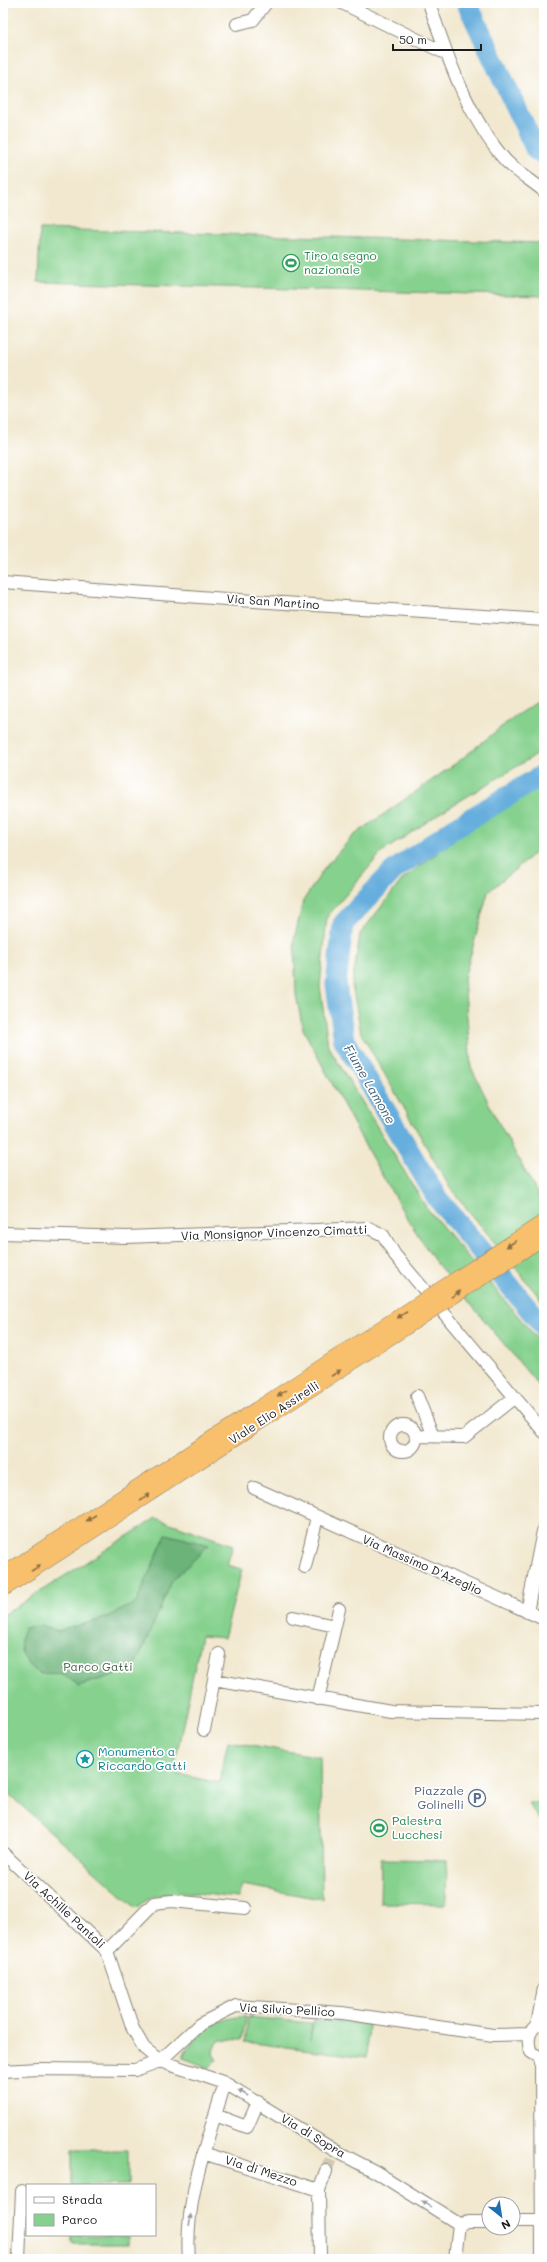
<svg xmlns="http://www.w3.org/2000/svg" width="547" height="2262" font-family="Mali,sans-serif">
  <style>
    .green { fill: #86d18e; stroke: #517655 }
    .forest { fill: #6cb379; stroke: #44684a }
    .lines { fill: none; stroke-linecap: round; stroke-linejoin: round }
    .river { stroke: #66aedd; stroke-width: 21 }
    .minor-tunnel { stroke: #d1c9b4; stroke-width: 12; stroke-dasharray: 12 6; stroke-linecap: butt }
    .minor-casing { stroke: #868276; stroke-width: 14 }
    .minor { stroke: #fff; stroke-width: 12 }
    .major-bridge-casing { stroke: #868276; stroke-width: 16; stroke-linecap: butt }
    .major-bridge { stroke: #f8bf6c; stroke-width: 15 }
    .oneway { fill: #8a6e44 }
    .oneway2 { fill: #999 }
    .labels { text-anchor: middle; stroke-width: 3.5; stroke-linejoin: round; paint-order: stroke }
    .leisure-label { font-size: 12px; fill: #27864d; stroke: #fff; text-anchor: start }
    .street-label { font-size: 12px; fill: #1c1c1c; stroke: #fff }
    .park-label { font-size: 12px; fill: #46644a; stroke: #fff }
    .culture-label { font-size: 12px; fill: #0d838f; stroke: #fff; text-anchor: start }
    .service-label { font-size: 12px; fill: #4e5e75; stroke: #fff; text-anchor: end }
    .water-label { font-size: 13px; font-style: italic; fill: #3d5e73; stroke: #fff }
  </style>
  <rect width="100%" height="100%" fill="#fff"/>
  <filter id="ink" filterUnits="userSpaceOnUse"><feTurbulence type="fractalNoise" baseFrequency=".025" numOctaves="2"/><feDisplacementMap in="SourceGraphic" scale="8" xChannelSelector="R" yChannelSelector="G"/><feConvolveMatrix kernelMatrix="1 2 1 2 8 2 1 2 1" color-interpolation-filters="sRGB"/></filter>
  <filter id="wash" filterUnits="userSpaceOnUse"><feTurbulence type="fractalNoise" baseFrequency=".012" numOctaves="4" result="noise"/><feDisplacementMap in="SourceGraphic" scale="16" xChannelSelector="R" yChannelSelector="G"/><feGaussianBlur stdDeviation="0.9" result="paint"/><feColorMatrix in="noise" values="0 0 0 0 0 0 0 0 0 0 0 0 0 0 0 0 0 1.4 0 .05"/><feComposite in="paint" operator="in"/></filter>
  <g filter="url(#wash)">
    <rect width="100%" height="100%" fill="#f1e8cf"/>
    <!-- green -->
    <path class="green" d="M40,229L544,243V296L38,282Z
      M544,698V750L443,811L381,853L327,917L320,986L328,1046L426,1207L544,1347V1392L434,1260L405,1215L368,1151L303,1029L296,995L294,940L303,901L326,866L353,836L459,761L515,716Z
      M544,785V848L537,851L488,892L464,979L471,1067L495,1116L544,1206V1303L450,1188L361,1033L352,985L360,934L402,880L459,836Z
      M156,1518L233,1545L227,1565L242,1569L224,1638L201,1636L173,1773L219,1783L228,1741L320,1757L322,1899L242,1885L238,1898C204,1895 163,1883 136,1908L3,1789V1615Z
      M528,1803H544V1820H539Z
      M381,1859L447,1860L446,1904L380,1903Z
      M246,2017L242,2040L220,2039L214,2048L213,2054L217,2060L209,2068L183,2058C190,2037 222,2014 246,2017Z
      M248,2017L312,2023L310,2040L314,2020L369,2024L367,2057L245,2042Z
      M72,2150H128V2185H72Z
      M72,2235H128V2244H72Z"/>
    <!-- forest -->
    <path class="forest" d="M166,1534L209,1545L172,1581L134,1669L78,1686C66,1671 57,1673 39,1674C22,1659 16,1650 24,1628L41,1625L58,1631L102,1619L136,1603Z"/>
    <g class="lines">
      <!-- river -->
      <path class="river" d="M467,3L536,150L544,154
        M544,774L453,829L393,871L343,924L336,984L344,1040L437,1198L544,1327"/>
    </g>
  </g>
  <g filter="url(#ink)">
    <g class="lines">
      <!-- minor-tunnel -->
      <path class="minor-tunnel" d="M326,2171L332,2156"/>
      <!-- minor casing -->
      <g class="minor-casing">
        <path id="minor" d="M342,3L447,54
          M429,3C447,56 468,118 506,161C517,172 532,181 544,191
          M237,24L253,20L266,3
          M3,582L239,600L544,620
          M3,1233L126,1237L369,1228L383,1235L395,1255L544,1432
          M417,1396L433,1436
          M390 1438a13 13 0 1 1 26 0a13 13 0 1 1-26 0Z
          M416,1436L464,1437L515,1397
          M254,1488L544,1619
          M305,1567L317,1517
          M527,1612L543,1531
          M293,1617L335,1626
          M214,1680L391,1711L544,1714
          M318,1699L339,1609
          M204,1730L219,1654
          M3,1853L107,1951L133,2029L144,2048L160,2061L225,2083L334,2150L376,2172L459,2224
          M107,1951L154,1903L172,1901L245,1908
          M544,2022C529,2026 526,2040 531,2052L544,2060
          M537,2025L544,1988
          M541,2060L542,2259
          M3,2071L38,2069L135,2070L160,2061L200,2024L236,2006L342,2013L493,2035L529,2034
          M215,2115L247,2127L258,2102
          M203,2153L319,2190
          M513,2221H542
          M459,2224L468,2222H489
          M19,2259L22,2191
          M189,2259C184,2199 208,2140 225,2083
          M320,2259L319,2190L326,2171
          M455,2259L459,2224"/>
      </g>
      <!-- minor -->
      <use href="#minor" class="minor"/>
      <!-- major-bridge casing -->
      <g class="major-bridge-casing">
        <path id="major-bridge" d="M3,1575L544,1222
          M3,1589L544,1237"/>
      </g>
      <!-- major-bridge -->
      <use href="#major-bridge" class="major-bridge"/>
    </g>
    <!-- one-way arrows -->
    <defs><path id="oneway-solid" d="M-6-.8H1V-3.2L6.5 0L1 3.2V.8H-6Z"/></defs>
    <g class="oneway">
      <use href="#oneway-solid" transform="translate(511 1244) rotate(147)"/>
      <use href="#oneway-solid" transform="translate(456 1294) rotate(-33)"/>
      <use href="#oneway-solid" transform="translate(402 1315) rotate(147)"/>
      <use href="#oneway-solid" transform="translate(336 1373) rotate(-33)"/>
      <use href="#oneway-solid" transform="translate(282 1393) rotate(147)"/>
      <use href="#oneway-solid" transform="translate(145 1497) rotate(-33)"/>
      <use href="#oneway-solid" transform="translate(91 1518) rotate(147)"/>
      <use href="#oneway-solid" transform="translate(36 1568) rotate(-33)"/>
    </g>
    <g class="oneway2">
      <use href="#oneway-solid" transform="translate(243 2093) rotate(-150)"/>
      <use href="#oneway-solid" transform="translate(426 2204) rotate(-148)"/>
      <use href="#oneway-solid" transform="translate(190 2220) rotate(-82)"/>
    </g>
  </g>
  <!-- icons -->
  <defs>
    <g id="stadium-ring" transform="scale(0.9)"><circle r="9.5" fill="#fff" stroke="#2e9e5b" stroke-width="1.5"/><path d="M0-5a6.5 5 0 1 0 0 10a6.5 5 0 1 0 0-10ZM-3.5-1.8h7v3.6h-7Z" fill="#2e9e5b"/></g>
    <g id="sight-ring" transform="scale(0.9)"><circle r="9.5" fill="#fff" stroke="#0f9aa8" stroke-width="1.5"/><path d="M0-6L1.8-2.2L6-1.7L2.9 1.2L3.7 5.4L0 3.3L-3.7 5.4L-2.9 1.2L-6-1.7L-1.8-2.2Z" fill="#0f9aa8"/></g>
    <g id="parking-ring" transform="scale(0.9)"><circle r="9.5" fill="#fff" stroke="#5c6f8a" stroke-width="1.5"/><path d="M-3.5-5.5H1a3.5 3.5 0 0 1 0 7H-1V5.5H-3.5ZM-1-3.4V-.6H.8a1.4 1.4 0 0 0 0-2.8Z" fill="#5c6f8a"/></g>
  </defs>
  <g fill-rule="evenodd">
    <use href="#stadium-ring" x="291" y="263"/>
    <use href="#sight-ring" x="85" y="1759"/>
    <use href="#parking-ring" x="477" y="1798"/>
    <use href="#stadium-ring" x="379" y="1828"/>
  </g>
  <g class="labels">
    <!-- leisure labels -->
    <g class="leisure-label">
      <text x="304" y="260">Tiro a segno<tspan x="304" dy="14">nazionale</tspan></text>
      <text x="392" y="1825">Palestra<tspan x="392" dy="14">Lucchesi</tspan></text>
    </g>
    <!-- street labels -->
    <g class="street-label">
      <text transform="translate(273 602) rotate(4)" y="4">Via San Martino</text>
      <text transform="translate(274 1233) rotate(-2)" y="4">Via Monsignor Vincenzo Cimatti</text>
      <text transform="translate(274 1413) rotate(-33)" y="4">Viale Elio Assirelli</text>
      <text transform="translate(422 1565) rotate(24)" y="4">Via Massimo D'Azeglio</text>
      <text transform="translate(64 1910) rotate(43)" y="4">Via Achille Pantoli</text>
      <text transform="translate(287 2010) rotate(3)" y="4">Via Silvio Pellico</text>
      <text transform="translate(313 2136) rotate(31)" y="4">Via di Sopra</text>
      <text transform="translate(261 2171) rotate(18)" y="4">Via di Mezzo</text>
    </g>
    <!-- park labels -->
    <g class="park-label">
      <text x="98" y="1671">Parco Gatti</text>
    </g>
    <!-- culture labels -->
    <g class="culture-label">
      <text x="98" y="1756">Monumento a<tspan x="98" dy="14">Riccardo Gatti</tspan></text>
    </g>
    <!-- service labels -->
    <g class="service-label">
      <text x="464" y="1795">Piazzale<tspan x="464" dy="14">Golinelli</tspan></text>
    </g>
    <!-- water labels -->
    <g class="water-label">
      <text transform="translate(370 1084) rotate(60)" y="5">Fiume Lamone</text>
    </g>
  </g>
  <!-- margin -->
  <rect width="547" height="2262" fill="none" stroke="#fff" stroke-width="16"/>
  <!-- legend -->
  <rect x="26" y="2184" width="130" height="52" fill="#ffffff" stroke="#a4a4a4"/>
  <rect x="34" y="2197" width="20" height="6" fill="#ffffff" stroke="#a4a4a4"/>
  <text x="62" y="2204" font-size="12" fill="#1c1c1c">Strada</text>
  <rect x="34" y="2214" width="20" height="12" fill="#86d18e" stroke="#a4a4a4"/>
  <text x="62" y="2224" font-size="12" fill="#1c1c1c">Parco</text>
  <!-- north arrow -->
  <g transform="translate(501 2216) rotate(150)"><circle r="19" fill="#ffffff" stroke="#a4a4a4"/>
  <path d="M0-3L7 15L0 10L-7 15Z" fill="#1f6fb2"/>
  <text y="-6" font-size="11" font-weight="bold" text-anchor="middle" fill="#1c1c1c">N</text>
  </g>
  <!-- scale -->
  <path d="M393 44v6h88v-6" fill="none" stroke="#1c1c1c" stroke-width="2"/>
  <text x="399" y="44" font-size="12" fill="#1c1c1c" stroke="#ffffff" stroke-width="3" paint-order="stroke">50 m</text>
</svg>
